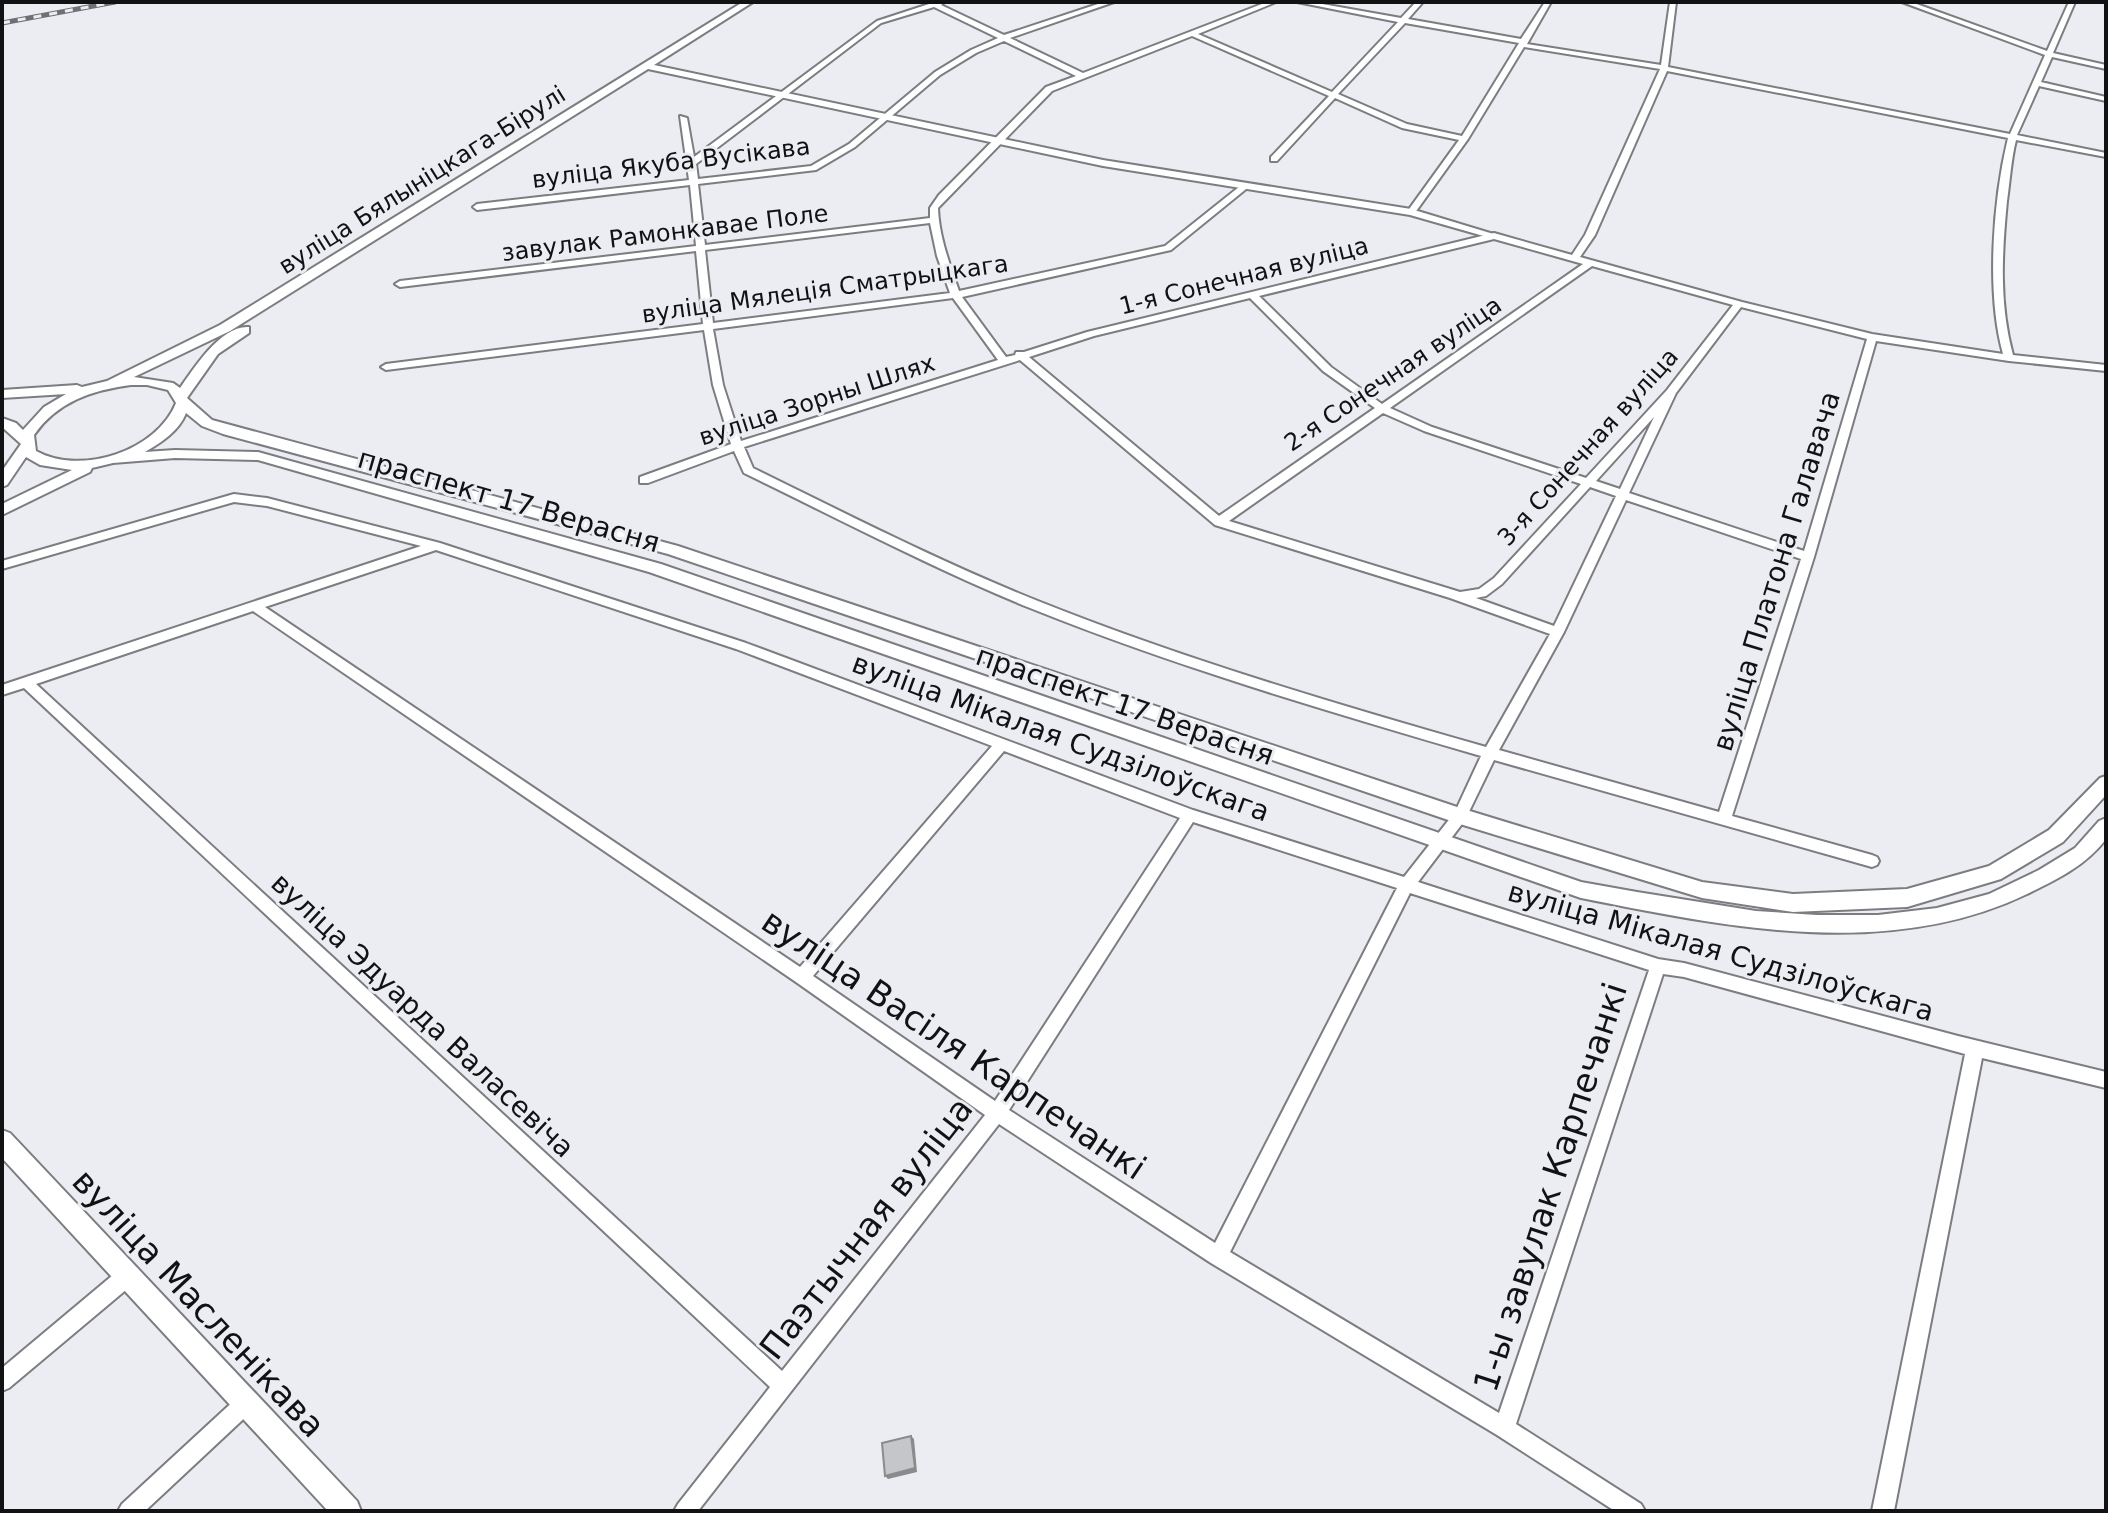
<svg xmlns="http://www.w3.org/2000/svg" width="2108" height="1513" font-family="'DejaVu Sans',sans-serif">
  <style>
    .lines { fill: none; stroke-linecap: round; stroke-linejoin: round }
    .minor-casing { stroke: #7b7d81; stroke-width: 4 }
    .major-casing { stroke: #7b7d81; stroke-width: 4 }
    .minor { fill: #fff; fill-rule: evenodd }
    .major { fill: #fff; fill-rule: evenodd }
    .rail-casing { stroke: #6e7073; stroke-width: 5 }
    .rail { stroke: #ebedf2; stroke-width: 3; stroke-dasharray: 8; stroke-linecap: butt }
    .shaded-wall { fill: #898b8d }
    .building { fill: #c4c6ca; stroke: #898b8d; stroke-width: 2 }
    .labels { text-anchor: middle; stroke-width: 6; stroke-linejoin: round; paint-order: stroke }
    .far-street-label { font-size: 24px; fill: #111213; stroke: #ebedf2 }
    .street-label { font-size: 28px; fill: #111213; stroke: #ebedf2 }
    .near-street-label { font-size: 34px; fill: #111213; stroke: #ebedf2 }
  </style>
  <rect width="100%" height="100%" fill="#ebedf2"/>
  <g class="lines">
    <!-- minor casing -->
    <g class="minor-casing">
      <path id="minor" d="M927,2H945L941,5L1004,35L1104,2H1114L1010,38L1083,73L1267,2H1276L1198,34L1332,92L1398,22L1297,2H1311L1401,18L1416,2H1423L1408,19L1521,39L1545,2H1551L1527,44L1661,65L1670,2H1676L1668,67L2010,134L2045,55L1902,2H1911L2047,51L2069,2H2075L2053,53L2106,65V69L2052,57L2041,82L2106,97V101L2039,86L2017,135L2106,153V157L2016,140C2011,160 2010,181 2007,201C2002,253 1999,304 2013,355L2106,365V371L2009,361L1876,341L1814,557L1732,816L1872,855L1877,857L1879,861L1877,865L1872,867L1494,760L1465,820L1418,882L1658,959L1684,963L1958,1036L2106,1072V1088L1982,1058L1894,1511H1872L1965,1054L1684,977L1663,974L1516,1424L1641,1504L1645,1511H1615L1497,1435L1211,1263L999,1124L698,1511H674L678,1504L770,1387L24,688L2,695V685L421,546L267,506L234,502L2,569V561L234,494L267,498L440,543L746,643L1193,810L1404,877L1455,812L1481,756C1330,712 1177,667 1030,608C932,568 839,519 744,473L734,451L648,483H640V477L731,444L713,385L704,330L386,370L381,367L386,364L703,324L696,251L400,287L395,284L400,281L696,246L690,185L477,210L473,207L477,204L689,180L680,116L687,118L694,157L877,21L929,4ZM934,7L998,38L971,50L935,72L849,144L811,166L698,179L696,164L881,23ZM1405,23L1519,43L1462,136L1407,124L1338,94ZM1192,36L1329,96L1271,157V161H1277L1335,98L1402,128L1459,140L1407,212L1411,215L1414,214L1468,139L1524,47L1660,69L1585,235L1572,255L1494,233L1087,332L1024,352H1016L1015,355L1006,357L962,297L1171,250L1251,185L1244,183L1165,246L959,291C950,265 939,237 938,208L1052,91ZM1004,41L1076,76L1046,87L939,195L930,208V218L705,245L698,184L816,170L855,147L940,75L976,53ZM1667,71L2008,138C1993,200 1986,293 2003,354L1872,334L1742,302L1580,257L1595,235ZM930,223L937,256L950,293L713,323L705,250ZM1494,239L1583,264L1382,404L1331,367L1259,296ZM1592,266L1733,305L1667,390L1586,478L1432,427L1390,408ZM953,298L998,360L741,441L723,385L713,329ZM1250,298L1323,371L1375,408L1219,516L1029,357L1094,336ZM1741,307L1867,339L1804,551L1629,493L1676,393ZM1020,360L1215,525L1450,598L1550,634L1486,747C1336,704 1183,659 1038,601C940,562 847,514 753,468L744,447ZM1383,413L1424,431L1581,484L1494,578L1479,589L1460,592L1229,521ZM1654,417L1620,489L1596,481ZM1590,487L1616,496L1554,626L1476,598L1486,596L1502,584ZM1626,500L1801,559L1719,812L1499,750L1564,632ZM436,550L736,649L992,746L800,967L265,607ZM253,611L796,982L985,1115L782,1371L36,684ZM1004,751L1180,818L995,1101L813,976ZM1193,822L1397,888L1215,1243L1009,1110ZM1410,893L1649,970L1499,1413L1230,1252Z
        M126,1268L133,1270L135,1277L133,1284L9,1388L2,1391V1368L119,1270Z
        M245,1394L252,1397L255,1404L252,1411L145,1511H118L122,1504L238,1397Z"/>
    </g>
    <!-- major casing -->
    <g class="major-casing">
      <path id="major" d="M743,2H753L654,65L1103,160L1411,209L1500,236L1494,239L1410,215L1103,166L648,69L230,331L134,377L173,383L180,388C194,368 221,325 249,327V333L218,354L187,398L212,420L678,546L1460,808L1702,882L1793,894L1907,889L1989,866L2049,830L2100,778L2106,776V795L2063,842L2001,879L1907,907L1793,912L1702,898L1460,824L668,554L223,434L202,426L186,413C179,431 162,442 145,452L175,450L258,452L661,564L1581,882L1637,892L1756,911L1817,915H1878L1937,908L1989,894L2039,870L2075,848L2099,821L2106,818V839C2085,866 2058,879 2027,894C1887,961 1727,927 1581,898L649,572L258,460L175,458L113,463L92,468L90,472L2,515V504L72,470L40,465L26,457L7,485L2,487V471L21,444L2,427V418L16,423L23,430L44,407L66,394L2,398V390L77,385L82,387L107,381L220,325ZM131,385H147L168,390L176,403C157,451 81,476 36,451L34,435C57,402 92,390 131,385Z
        M2,1130L10,1133L357,1501L361,1511H328L2,1158Z"/>
    </g>
    <!-- minor -->
    <use href="#minor" class="minor"/>
    <!-- major -->
    <use href="#major" class="major"/>
    <!-- rail casing -->
    <g class="rail-casing">
      <path id="rail" d="M2,23L115,2"/>
    </g>
    <!-- rail -->
    <use href="#rail" class="rail"/>
  </g>
  <!-- shaded-wall -->
  <path class="shaded-wall" d="M911,1436L914,1439L917,1472L888,1479L885,1476Z"/>
  <!-- building -->
  <path class="building" d="M911,1436L915,1468L885,1476L882,1443Z"/>
  <g class="labels">
    <!-- far-street labels -->
    <g class="far-street-label">
      <text transform="translate(671 163) rotate(-7)" y="8">вуліца Якуба Вусікава</text>
      <text transform="translate(422 180) rotate(-32)" y="8">вуліца Бялыніцкага-Бірулі</text>
      <text transform="translate(665 233) rotate(-7)" y="8">завулак Рамонкавае Поле</text>
      <text transform="translate(1244 276) rotate(-14)" y="8">1-я Сонечная вуліца</text>
      <text transform="translate(825 289) rotate(-8)" y="8">вуліца Мялеція Сматрыцкага</text>
      <text transform="translate(1393 374) rotate(-34)" y="8">2-я Сонечная вуліца</text>
      <text transform="translate(817 400) rotate(-18)" y="8">вуліца Зорны Шлях</text>
      <text transform="translate(1588 447) rotate(-48)" y="8">3-я Сонечная вуліца</text>
    </g>
    <!-- street labels -->
    <g class="street-label">
      <text transform="translate(509 500) rotate(16)" y="10">праспект 17 Верасня</text>
      <text transform="translate(1776 571) rotate(-73)" y="10">вуліца Платона Галавача</text>
      <text transform="translate(1125 705) rotate(19)" y="10">праспект 17 Верасня</text>
      <text transform="translate(1061 737) rotate(20)" y="10">вуліца Мікалая Судзілоўскага</text>
      <text transform="translate(1721 951) rotate(16)" y="10">вуліца Мікалая Судзілоўскага</text>
      <text transform="translate(423 1015) rotate(43)" y="10">вуліца Эдуарда Валасевіча</text>
    </g>
    <!-- near-street labels -->
    <g class="near-street-label">
      <text transform="translate(954 1044) rotate(34)" y="12">вуліца Васіля Карпечанкі</text>
      <text transform="translate(1550 1187) rotate(-72)" y="12">1-ы завулак Карпечанкі</text>
      <text transform="translate(866 1228) rotate(-52)" y="12">Паэтычная вуліца</text>
      <text transform="translate(199 1303) rotate(47)" y="12">вуліца Масленікава</text>
    </g>
  </g>
  <!-- border -->
  <rect width="2108" height="1513" fill="none" stroke="#111213" stroke-width="8"/>
</svg>
